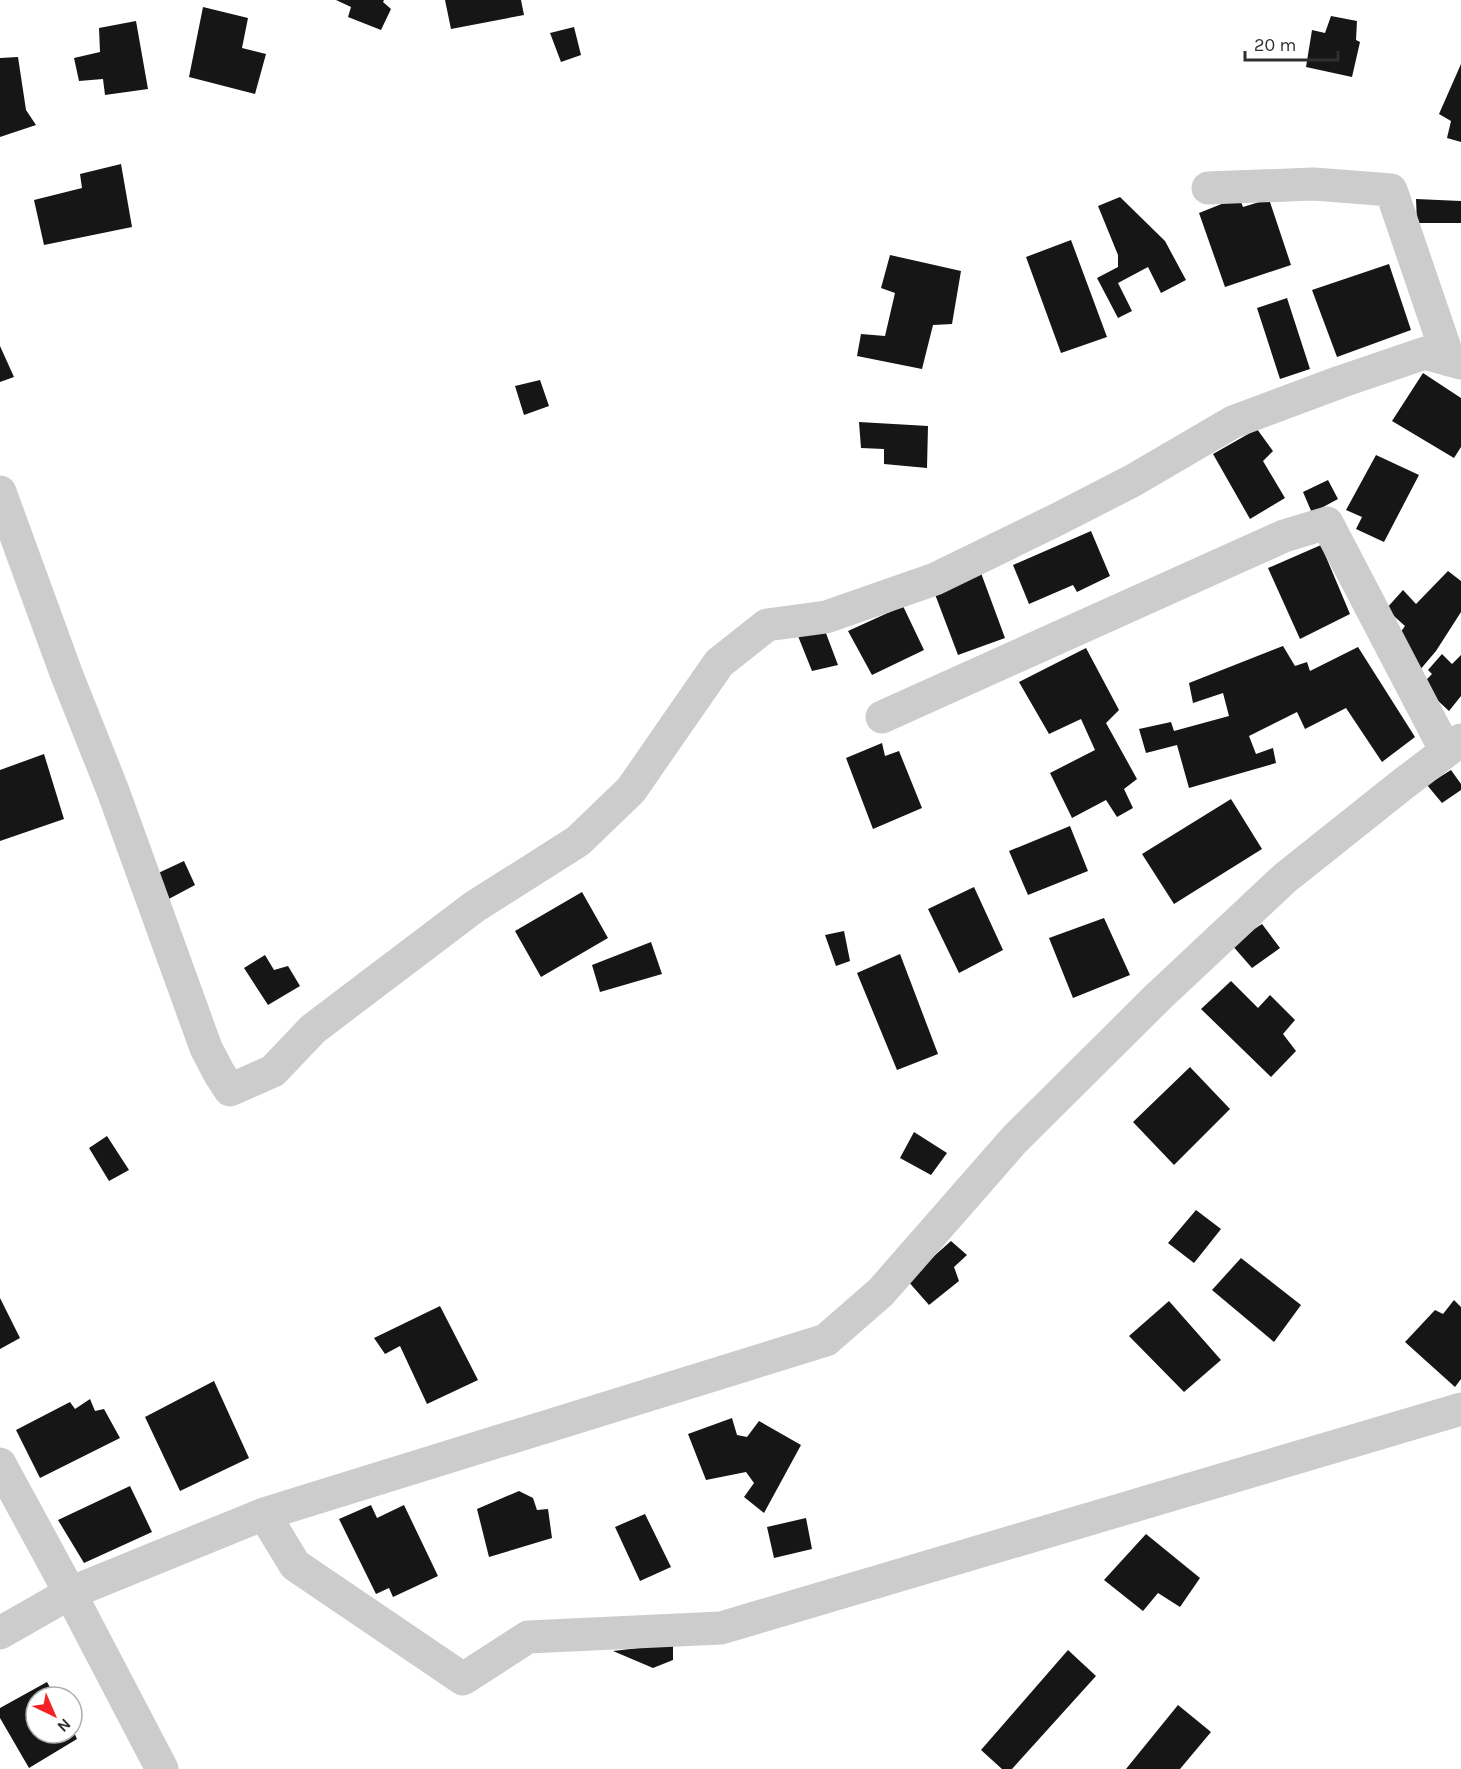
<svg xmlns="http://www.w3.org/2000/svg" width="1461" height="1769" font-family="Karla,sans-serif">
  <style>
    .building { fill: #161616 }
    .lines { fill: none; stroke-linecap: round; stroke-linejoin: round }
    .minor { stroke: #ccc; stroke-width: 33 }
  </style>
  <rect width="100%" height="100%" fill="#fff"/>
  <!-- building -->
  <path class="building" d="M336,0H384L383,2L391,9L381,30L348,17L351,7Z
    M445,0H521L524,15L451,29Z
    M203,7L248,18L242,48L266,54L255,94L189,77Z
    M1331,16L1357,21L1356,40L1360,42L1352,77L1306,67L1312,30L1325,33Z
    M136,21L148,89L105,95L103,79L79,81L74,58L100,52L99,28Z
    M574,27L581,55L561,62L550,33Z
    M18,57L26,110L36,125L0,137V58Z
    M1461,64V142L1447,138L1451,121L1439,114Z
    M121,164L132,227L44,245L34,200L82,188L80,174Z
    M1120,197L1165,241L1186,280L1161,293L1148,267L1118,283L1132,311L1118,318L1097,278L1118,267V255L1098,206Z
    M1239,197L1243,207L1269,199L1291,265L1225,287L1199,213Z
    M1416,199L1461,201V223H1417Z
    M1071,240L1107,337L1061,353L1026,257Z
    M890,255L961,271L952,324L933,325L922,369L857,356L861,334L885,336L895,293L881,288Z
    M1389,264L1411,330L1337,357L1312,290Z
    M1287,298L1310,369L1280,379L1257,308Z
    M0,346L14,377L0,382Z
    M1423,373L1461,398V447L1454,458L1392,421Z
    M540,380L549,406L524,415L515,386Z
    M859,422L928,426L927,468L884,464V449L861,448Z
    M1257,429L1273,451L1263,461L1285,498L1250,519L1213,454Z
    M1376,455L1419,475L1384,542L1356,529L1362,517L1346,510Z
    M1328,480L1338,499L1312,513L1303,492Z
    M1091,531L1110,576L1077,592L1073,585L1029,604L1013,565Z
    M1321,545L1350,614L1300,639L1268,568Z
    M1448,571L1461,581V612L1436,651L1419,671L1395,640L1405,626L1386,609L1403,590L1416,604Z
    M981,573L1005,638L958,655L933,589Z
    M903,606L924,650L872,675L848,631Z
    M824,628L838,665L812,671L798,636Z
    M1283,646L1295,666L1307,662L1310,671L1358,647L1415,737L1382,762L1346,708L1305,729L1297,712L1249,736L1256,754L1273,748L1276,763L1189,788L1177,745L1146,753L1139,729L1171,722L1174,731L1229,716L1223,693L1193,703L1189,683Z
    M1086,648L1119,710L1106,723L1137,779L1124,789L1133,808L1117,817L1106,800L1072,818L1050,773L1095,750L1081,719L1049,734L1019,682Z
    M1442,654L1452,664L1461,655V696L1449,711L1421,685L1432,674L1428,670Z
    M882,743L885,756L899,751L922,808L873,829L846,758Z
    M44,754L64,819L0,841V770Z
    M1451,770L1461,784V790L1442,803L1427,785Z
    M1231,799L1262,849L1174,904L1142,854Z
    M1070,826L1088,871L1028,895L1009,851Z
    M184,861L195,885L165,901L154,875Z
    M974,887L1003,950L959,973L928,909Z
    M582,892L608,938L541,977L515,931Z
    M1104,918L1130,975L1073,998L1049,938Z
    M1262,924L1280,948L1252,968L1231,944Z
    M844,931L850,961L836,966L825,935Z
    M651,942L662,974L600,992L592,965Z
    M900,954L938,1054L897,1070L857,973Z
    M265,955L274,970L288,966L300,986L268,1005L244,968Z
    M1231,981L1258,1008L1270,995L1295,1020L1283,1034L1296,1051L1271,1077L1201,1009Z
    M1190,1067L1230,1109L1174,1165L1133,1122Z
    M914,1132L947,1153L931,1175L900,1158Z
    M107,1136L129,1170L109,1181L89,1148Z
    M1196,1210L1221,1229L1194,1263L1168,1243Z
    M951,1241L967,1255L954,1267L959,1281L929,1305L907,1280Z
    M1241,1258L1301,1305L1274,1342L1212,1290Z
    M0,1298L20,1338L0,1349Z
    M1454,1300L1461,1307V1379L1455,1387L1405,1342L1435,1310L1443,1314Z
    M1169,1301L1221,1360L1184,1392L1129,1336Z
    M440,1306L478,1380L427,1404L400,1346L385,1354L374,1338Z
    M214,1381L249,1458L180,1491L145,1417Z
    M90,1399L95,1411L104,1409L120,1438L40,1478L16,1430L70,1402L75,1409Z
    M732,1418L737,1435L747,1437L759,1421L801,1445L764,1513L744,1497L754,1483L746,1472L706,1480L688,1434Z
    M130,1486L152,1532L84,1563L58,1520Z
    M519,1491L533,1498L537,1510L548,1509L552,1538L489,1557L477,1509Z
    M371,1505L377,1518L404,1505L438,1576L393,1597L389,1588L376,1594L339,1519Z
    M645,1514L671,1567L640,1581L615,1527Z
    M806,1518L812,1549L774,1558L767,1527Z
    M1146,1534L1200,1578L1180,1607L1158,1593L1143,1611L1104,1580Z
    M673,1644V1660L653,1668L613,1651Z
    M1068,1650L1096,1676L1012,1769H1002L981,1750Z
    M47,1682L55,1697H36V1733H72V1728L77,1739L29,1768L0,1718V1708Z
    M1178,1705L1211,1732L1180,1769H1126Z"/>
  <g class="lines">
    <!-- minor -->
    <path class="minor" d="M1208,188L1314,184L1391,190L1449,360
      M0,492L66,673L113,791L206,1048L219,1073L230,1090L273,1071L313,1029L474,907L578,841L631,790L719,663L767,625L826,617L935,579L1056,520L1132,481L1233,422L1340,382L1425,353L1461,363
      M882,717L1284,536L1327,523L1446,751
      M0,1464L70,1593L162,1769
      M264,1514L295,1565L463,1679L528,1637L721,1628L1461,1409
      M0,1633L70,1593L264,1514L826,1340L881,1292L1014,1140L1159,996L1285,878L1403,784L1461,740"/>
  </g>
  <!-- north arrow -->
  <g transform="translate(54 1715) rotate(136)"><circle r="28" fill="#ffffff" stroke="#acacac" stroke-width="1.5"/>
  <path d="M0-4.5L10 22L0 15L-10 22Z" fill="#f52225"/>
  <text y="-9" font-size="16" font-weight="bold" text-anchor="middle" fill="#2f2f2f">N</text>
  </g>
  <!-- scale -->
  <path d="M1245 51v9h93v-9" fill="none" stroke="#2f2f2f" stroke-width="3"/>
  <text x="1254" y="51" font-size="18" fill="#2f2f2f" stroke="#ffffff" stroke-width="4.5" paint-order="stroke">20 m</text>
</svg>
